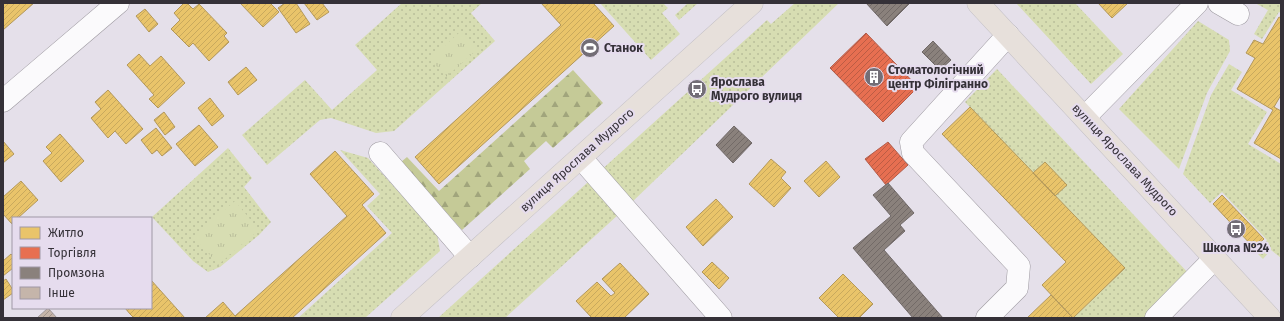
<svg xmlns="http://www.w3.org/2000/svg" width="1284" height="321" font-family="'Fira Sans',sans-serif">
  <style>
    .grass { fill: url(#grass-dots) }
    .forest { fill: url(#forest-firs) }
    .park { fill: url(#park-tufts) }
    .homes { fill: url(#homes-hatch); stroke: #b3985b }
    .shops { fill: url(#shops-hatch); stroke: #b25c4a }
    .industry { fill: url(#industry-hatch); stroke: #706968 }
    .building { fill: url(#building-hatch); stroke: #9e989a }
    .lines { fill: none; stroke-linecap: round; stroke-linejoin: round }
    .minor-casing { stroke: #9d99a0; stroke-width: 23 }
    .major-casing { stroke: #c2bfc5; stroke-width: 23 }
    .minor { stroke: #fbfafc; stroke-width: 22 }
    .major { stroke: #e7e0db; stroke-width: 22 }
    .labels { text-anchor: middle; stroke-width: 4; stroke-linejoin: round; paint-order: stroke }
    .poi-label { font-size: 12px; font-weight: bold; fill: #353138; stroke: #e6dcee; text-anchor: start }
    .street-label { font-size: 12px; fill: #353138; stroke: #e6dcee }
  </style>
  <defs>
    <pattern id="grass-dots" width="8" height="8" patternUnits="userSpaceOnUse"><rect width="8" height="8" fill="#d7ddb2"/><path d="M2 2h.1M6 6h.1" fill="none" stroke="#b9be9a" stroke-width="1.8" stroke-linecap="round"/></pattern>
    <pattern id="forest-firs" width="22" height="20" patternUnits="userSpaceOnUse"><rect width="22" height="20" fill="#c5ca97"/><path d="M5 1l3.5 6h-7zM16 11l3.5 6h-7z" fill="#a1a57c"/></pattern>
    <pattern id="park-tufts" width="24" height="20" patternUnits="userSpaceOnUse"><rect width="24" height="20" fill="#d7ddb2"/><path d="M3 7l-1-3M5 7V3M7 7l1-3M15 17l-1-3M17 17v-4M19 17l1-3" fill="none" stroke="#b9be9a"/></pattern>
    <pattern id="homes-hatch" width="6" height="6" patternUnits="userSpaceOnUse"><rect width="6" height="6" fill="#e9c46a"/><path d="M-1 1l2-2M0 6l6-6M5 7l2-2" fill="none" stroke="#c8a95d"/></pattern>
    <pattern id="shops-hatch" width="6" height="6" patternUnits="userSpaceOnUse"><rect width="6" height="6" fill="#e76f51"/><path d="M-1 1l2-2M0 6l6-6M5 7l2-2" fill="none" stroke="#bc5c44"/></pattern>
    <pattern id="industry-hatch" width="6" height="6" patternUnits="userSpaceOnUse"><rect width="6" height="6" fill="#8a817c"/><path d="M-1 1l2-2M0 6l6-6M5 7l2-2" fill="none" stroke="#726a67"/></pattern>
    <pattern id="building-hatch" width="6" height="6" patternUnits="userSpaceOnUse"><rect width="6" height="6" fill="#c5b5aa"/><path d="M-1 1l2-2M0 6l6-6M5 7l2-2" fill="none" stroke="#a1948b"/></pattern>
  </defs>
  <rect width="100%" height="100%" fill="#e5e0ea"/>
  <!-- grass -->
  <path class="grass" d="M402,3H482L471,13L495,41L394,131L376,133L331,118L320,120L267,165L242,135L305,80L332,110L377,70L355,45Z
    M600,3H663L668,8L662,13L680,34L651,60Z
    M688,3H698L679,20L675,15Z
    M795,3H839L630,204L505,318H438L767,20L771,24Z
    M1016,3H1075L1123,54L1091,84Z
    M1255,3H1281V13L1279,12L1262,39L1254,34L1268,10Z
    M1198,21L1229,40L1230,51L1207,93L1179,169L1119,109Z
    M1229,64L1242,72L1231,90L1267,112L1248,144L1281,164V258L1271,250L1263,259L1256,252L1267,240L1222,192L1210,203L1183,174L1211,95Z
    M997,69L1190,275L1146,318H1073L1125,268L965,102Z
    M228,148L252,178L244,187L271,222L259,235L220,267L208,272L193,261L152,217Z
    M340,150L368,158L437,234L440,251L365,318H298L392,233L367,206L380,194Z"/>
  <!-- forest -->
  <path class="forest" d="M573,70L603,103L553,148L546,141L524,161L530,169L462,230L401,162L407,157L439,191Z"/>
  <!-- park -->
  <path class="park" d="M461,31L478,49L446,77L430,59Z
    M235,201L259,230L218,265L194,236Z"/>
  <!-- homes -->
  <path class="homes" d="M3,3H34L3,30Z
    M184,3H187L193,9L199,4L227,33L224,36L229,42L209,61L193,43L189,47L171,29L180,20L174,13Z
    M240,3H270L279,12L263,27Z
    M285,3H296L310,24L296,33L278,8Z
    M304,3H322L329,12L317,20Z
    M541,3H593L614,26L439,184L415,157L561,25Z
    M1098,3H1128L1112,18Z
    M145,9L158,24L149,32L136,16Z
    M1279,17L1281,18V95L1274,107L1281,111V159L1254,143L1273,110L1237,89L1255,58L1246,53L1254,40L1263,44Z
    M139,54L150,66L161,56L185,83L158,108L149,99L154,95L127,65Z
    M246,67L257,80L238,95L228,82Z
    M108,90L143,129L126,144L115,131L108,138L91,118L101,109L95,102Z
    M210,98L224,116L212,126L198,108Z
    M970,107L1125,268L1073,318L1042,285L1066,262L942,134Z
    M164,112L175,127L165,135L154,120Z
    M199,125L218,147L195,166L176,144Z
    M156,128L172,148L162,156L157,150L152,154L141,140Z
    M60,134L84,161L61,182L43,161L52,153L46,147Z
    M3,141L14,154L3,163Z
    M335,151L374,194L362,205L386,233L292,318H205L223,302L235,316L347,216L310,174Z
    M771,159L786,172L781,178L791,188L774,207L749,184Z
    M826,161L840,177L819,197L804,181Z
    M1045,162L1067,185L1055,196L1033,173Z
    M21,181L38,200L18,218H13V223L12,224L3,214V197Z
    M1222,195L1264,239L1254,248L1213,204Z
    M716,199L733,217L703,246L686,227Z
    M11,254L13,256V268L3,276V261Z
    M712,262L729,278L719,289L702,272Z
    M620,263L649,294L624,318H592L576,301L597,282L611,296L615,293L602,279Z
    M843,274L873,304L859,318H839L819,298Z
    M6,279L13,290V293L3,300V281Z
    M151,280L185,318H134L130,314L125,308H151Z
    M1051,295L1073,318H1027Z"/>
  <!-- shops -->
  <path class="shops" d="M866,33L918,87L883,122L830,68Z
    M888,142L908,165L886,185L865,159Z"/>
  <!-- industry -->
  <path class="industry" d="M866,3H910L887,26Z
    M933,41L951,60L940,70L922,52Z
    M734,126L752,143L733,163L716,145Z
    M888,183L914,213L900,225L905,231L884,250L943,318H913L853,248L891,216L873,195Z"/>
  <!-- building -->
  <path class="building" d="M48,308L57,318H37Z"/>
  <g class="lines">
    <!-- minor casing -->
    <g class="minor-casing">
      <path id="minor" d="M1219,3L1238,14
        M3,101L118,3
        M1085,117L1197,3
        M380,153L470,257
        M581,158L721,318
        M987,318L1017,288L1019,266L913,153L911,142L1008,35
        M1156,318L1215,258"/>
    </g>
    <!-- major casing -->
    <g class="major-casing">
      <path id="major" d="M978,3L1270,318
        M402,318L752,3"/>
    </g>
    <!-- minor -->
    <use href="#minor" class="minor"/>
    <!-- major -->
    <use href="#major" class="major"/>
  </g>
  <!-- icons -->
  <defs>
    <g id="stadium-disc" transform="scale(1)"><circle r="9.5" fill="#736e76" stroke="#e6dcee"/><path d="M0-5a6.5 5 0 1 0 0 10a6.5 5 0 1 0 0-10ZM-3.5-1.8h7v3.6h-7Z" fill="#fff"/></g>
    <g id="building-disc" transform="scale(1)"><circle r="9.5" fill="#736e76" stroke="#e6dcee"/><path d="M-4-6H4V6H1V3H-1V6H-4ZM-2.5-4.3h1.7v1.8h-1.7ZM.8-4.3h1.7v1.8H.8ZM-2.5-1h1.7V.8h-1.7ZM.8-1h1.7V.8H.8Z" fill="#fff"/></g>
    <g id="bus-disc" transform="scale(1)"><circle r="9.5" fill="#736e76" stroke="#e6dcee"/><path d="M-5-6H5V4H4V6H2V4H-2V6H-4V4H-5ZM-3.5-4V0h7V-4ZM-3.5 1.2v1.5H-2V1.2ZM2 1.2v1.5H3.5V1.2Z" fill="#fff"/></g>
  </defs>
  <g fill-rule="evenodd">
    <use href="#stadium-disc" x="590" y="48"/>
    <use href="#building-disc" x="874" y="77"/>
    <use href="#bus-disc" x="697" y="89"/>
    <use href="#bus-disc" x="1236" y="229"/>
  </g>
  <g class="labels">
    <!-- poi labels -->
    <g class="poi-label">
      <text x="604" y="52">Станок</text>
      <text x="888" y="74">Стоматологічний<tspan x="888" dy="14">центр Філігранно</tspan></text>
      <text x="711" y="86">Ярослава<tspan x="711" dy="14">Мудрого вулиця</tspan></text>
      <text x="1236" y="252" text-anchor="middle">Школа №24</text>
    </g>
    <!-- street labels -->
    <g class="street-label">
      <text transform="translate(577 160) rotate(-42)" y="4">вулиця Ярослава Мудрого</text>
      <text transform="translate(1125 160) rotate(47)" y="4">вулиця Ярослава Мудрого</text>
    </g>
  </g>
  <!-- border -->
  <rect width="1284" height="321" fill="none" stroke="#353138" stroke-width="8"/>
  <!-- legend -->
  <rect x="12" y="217" width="140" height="92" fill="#e6dcee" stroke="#9f98a5"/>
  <rect x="20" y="227" width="20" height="12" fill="#e9c46a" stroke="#9f98a5"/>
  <text x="48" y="237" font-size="12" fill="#353138">Житло</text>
  <rect x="20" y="247" width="20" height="12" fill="#e76f51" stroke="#9f98a5"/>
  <text x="48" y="257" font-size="12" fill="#353138">Торгівля</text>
  <rect x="20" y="267" width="20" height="12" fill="#8a817c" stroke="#9f98a5"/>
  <text x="48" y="277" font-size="12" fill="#353138">Промзона</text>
  <rect x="20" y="287" width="20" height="12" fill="#c5b5aa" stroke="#9f98a5"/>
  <text x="48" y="297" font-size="12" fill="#353138">Інше</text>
</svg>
